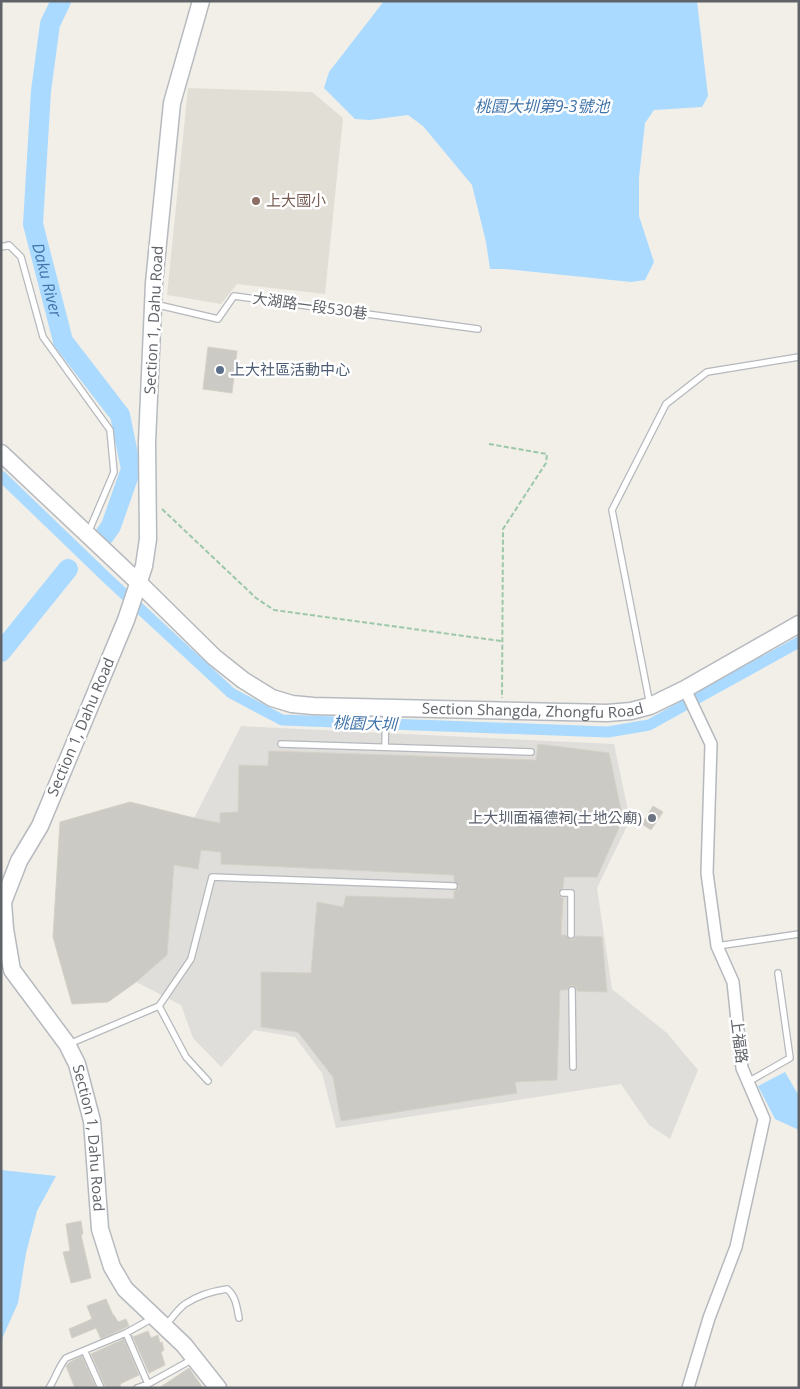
<svg xmlns="http://www.w3.org/2000/svg" width="800" height="1389" font-family="'Open Sans','Noto Sans TC',sans-serif">
  <style>
    .industrial { fill: #e0deda }
    .education { fill: #e1ded6 }
    .water { fill: #aadaff }
    .lines { fill: none; stroke-linecap: round; stroke-linejoin: round }
    .canal { stroke: #aadaff; stroke-width: 11 }
    .river { stroke: #aadaff; stroke-width: 20 }
    .building { fill: #cccac5; stroke: #d6d1c6 }
    .lane-casing { stroke: #b5b8bc; stroke-width: 8 }
    .street-casing { stroke: #b5b8bc; stroke-width: 14 }
    .secondary-casing { stroke: #b6babf; stroke-width: 19 }
    .path { stroke: #9cc7a9; stroke-width: 2; stroke-dasharray: 5 2.5; stroke-linecap: butt }
    .lane { stroke: #fff; stroke-width: 5.5 }
    .street { stroke: #fff; stroke-width: 11 }
    .secondary { stroke: #fff; stroke-width: 16 }
    .education-dot { fill: #8d6e63; stroke: #fff; stroke-width: 2 }
    .service-dot { fill: #5c6f8a; stroke: #fff; stroke-width: 2 }
    .worship-dot { fill: #6b7280; stroke: #fff; stroke-width: 2 }
    .labels { text-anchor: middle; stroke-width: 5; stroke-linejoin: round; paint-order: stroke }
    .education-label { font-size: 15px; fill: #785e54; stroke: #fff; text-anchor: start }
    .street-label { font-size: 15px; fill: #5f6368; stroke: #fff }
    .service-label { font-size: 15px; fill: #4e5e75; stroke: #fff; text-anchor: start }
    .worship-label { font-size: 15px; fill: #5b616d; stroke: #fff; text-anchor: end }
    .water-label { font-size: 16px; font-style: italic; fill: #4174aa; stroke: #fff }
  </style>
  <rect width="100%" height="100%" fill="#f1efe8"/>
  <!-- industrial -->
  <path class="industrial" d="M241,726L614,744L630,820L597,888L612,989L667,1033L698,1070L670,1139L649,1125L621,1084L336,1128L322,1073L295,1037L254,1030L221,1067L193,1038L181,1005L136,982L108,1002L72,1004L53,937L60,822L130,802L194,818Z"/>
  <!-- education -->
  <path class="education" d="M188,88L312,92L343,118L325,294L237,284L221,304L167,295Z"/>
  <!-- water -->
  <path class="water" d="M384,1H697L708,96L702,107L654,110L645,123L639,178V216L654,262L645,280L631,282L505,269H490L486,242L472,185L423,126L408,115L370,120L355,119L324,88L329,72Z
    M785,1072L799,1096V1130L775,1119L758,1086Z
    M1,1170L56,1176L37,1211L26,1253L18,1303L1,1341Z"/>
  <g class="lines">
    <!-- canal -->
    <path class="canal" d="M1,476L109,580L231,693L282,720L608,732L649,725L799,642"/>
    <!-- river -->
    <g class="river">
      <path id="s1" d="M61,1L50,24L41,91L33,224L63,341L120,415L131,469L111,526L104,536"/>
      <path d="M1,652L68,569"/>
    </g>
  </g>
  <!-- building -->
  <path class="building" d="M208,347L237,351L232,393L203,389Z
    M538,744L609,753L623,819L597,877H564L563,888L558,893L559,896L563,898L561,935H566L571,940L574,939L576,936L602,937L607,992L577,991L576,987L572,985L569,986L567,990H560L557,1080L515,1082L517,1093L341,1121L333,1077L298,1032L261,1027V972L311,973L317,902L343,907L346,896L454,899V891L458,889L459,886L454,881V875L221,864V852L201,850L198,869L174,865L167,955L136,982L108,1002L72,1004L53,937L60,822L130,802L194,818L220,823V813L238,812L239,765L268,766L269,751L536,760Z
    M653,806L663,812L651,830L642,824Z
    M81,1221L83,1234L81,1235L91,1278L71,1283L63,1252L70,1251L66,1224Z
    M106,1299L113,1315H114L118,1322L126,1319L129,1326L101,1339L96,1328L72,1338L69,1329L92,1319L87,1306Z
    M148,1331L151,1338L158,1335L160,1343L162,1342L164,1350L161,1352L165,1365L149,1373L132,1335L133,1337Z
    M124,1339L139,1375L120,1384L121,1388H106L91,1354Z
    M82,1356L96,1388H75L66,1366L70,1362Z
    M189,1368L203,1388H159Z"/>
  <g class="lines">
    <!-- lane casing -->
    <g class="lane-casing">
      <path id="lane" d="M1,247L9,245L21,257L43,337L110,430L114,472L88,533
        M154,304L218,319L234,296L478,329
        M650,705L612,510L666,404L707,372L799,357
        M281,744L531,752
        M385,747L386,709
        M563,893H571V935
        M717,946L799,934
        M572,990L573,1067
        M159,1006L191,959L212,877L454,886
        M69,1044L159,1006L186,1057L208,1081
        M748,1082L790,1058L778,973
        M166,1325C172,1318 178,1309 185,1304C197,1296 213,1291 227,1289C236,1296 237,1308 239,1318
        M126,1333L148,1384
        M85,1352L101,1388
        M49,1388C56,1378 58,1367 66,1358L126,1333L153,1318
        M137,1388L148,1384L193,1359"/>
    </g>
    <!-- street casing -->
    <g class="street-casing">
      <path id="street" d="M685,689L711,744L707,873L717,946L733,982L742,1068L764,1119L736,1247L709,1318L688,1388"/>
    </g>
    <!-- secondary casing -->
    <g class="secondary-casing">
      <g id="secondary">
        <path id="s2" d="M201,1L172,103L154,283L147,442L148,539L144,566L126,620L40,826L19,861L3,902L5,929L12,970L67,1044L77,1064L92,1121L100,1229L112,1267L125,1289L184,1345L218,1388"/>
        <path id="s3" d="M1,453L139,583L214,657L243,680L272,698L292,704L313,706L607,713L631,711L650,706L685,689L799,624"/>
      </g>
    </g>
    <!-- path -->
    <path class="path" d="M489,444L547,454L546,463L503,529L502,698
      M162,509L256,598L274,610L501,641"/>
    <!-- lane -->
    <use href="#lane" class="lane"/>
    <!-- street -->
    <use href="#street" class="street"/>
    <!-- secondary -->
    <use href="#secondary" class="secondary"/>
  </g>
  <!-- markers -->
  <circle class="education-dot" cx="256" cy="201" r="5"/>
  <circle class="service-dot" cx="220" cy="370" r="5"/>
  <circle class="worship-dot" cx="652" cy="818" r="5"/>
  <g class="labels">
    <!-- education labels -->
    <g class="education-label">
      <text x="266" y="206">上大國小</text>
    </g>
    <!-- street labels -->
    <g class="street-label">
      <text transform="translate(310 306) rotate(8)" y="5">大湖路一段530巷</text>
      <text transform="translate(154 320) rotate(-87)" y="5">Section 1, Dahu Road</text>
      <text dy="5" stroke="none"><textPath href="#s3" startOffset="628">Section Shangda, Zhongfu Road</textPath></text>
      <text transform="translate(81 727) rotate(-67)" y="5">Section 1, Dahu Road</text>
      <text transform="translate(739 1041) rotate(83)" y="5">上福路</text>
      <text dy="5" stroke="none"><textPath href="#s2" startOffset="1194">Section 1, Dahu Road</textPath></text>
    </g>
    <!-- service labels -->
    <g class="service-label">
      <text x="230" y="375">上大社區活動中心</text>
    </g>
    <!-- worship labels -->
    <g class="worship-label">
      <text x="642" y="823">上大圳面福德祠(土地公廟)</text>
    </g>
    <!-- water labels -->
    <g class="water-label">
      <text x="542" y="112">桃園大圳第9-3號池</text>
      <text dy="6" stroke="none"><textPath href="#s1" startOffset="284">Daku River</textPath></text>
      <text transform="translate(365 723) rotate(2)" y="6">桃園大圳</text>
    </g>
  </g>
  <!-- border -->
  <rect width="800" height="1389" fill="none" stroke="#5f6368" stroke-width="5"/>
</svg>
